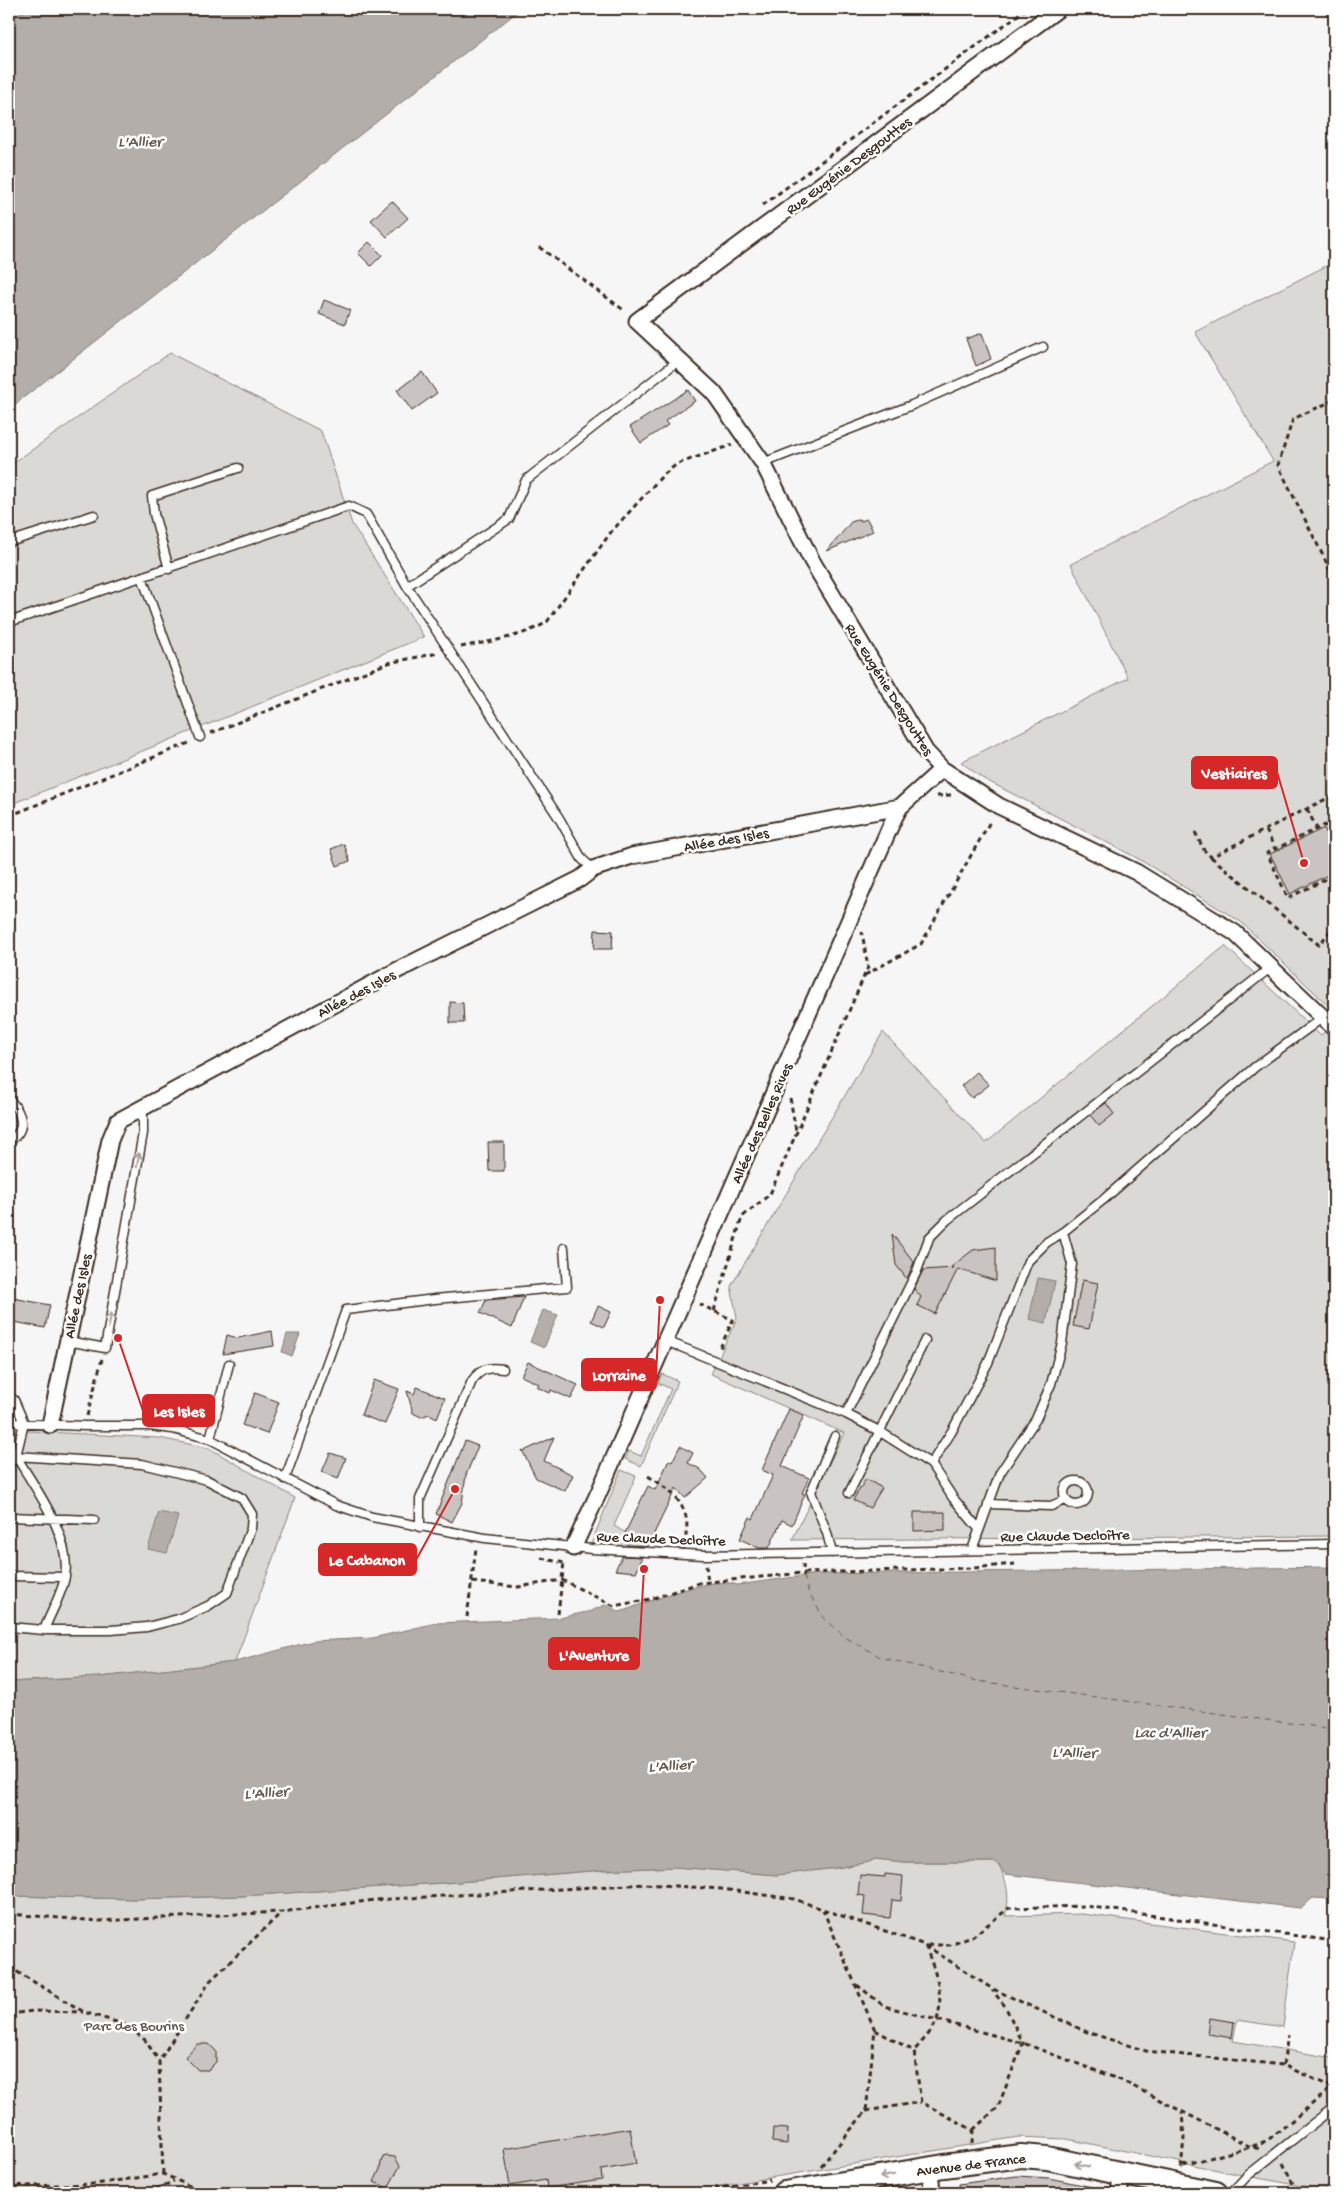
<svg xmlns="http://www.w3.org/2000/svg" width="1343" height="2202" font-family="'Gochi Hand',sans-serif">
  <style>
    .green { fill: #dbd9d6; stroke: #8b827a }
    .water { fill: #b4aeaa; stroke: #847972 }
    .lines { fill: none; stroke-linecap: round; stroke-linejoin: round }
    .ferry { stroke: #65584f; stroke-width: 1; stroke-dasharray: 6 5; stroke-linecap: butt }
    .building { fill: #c9c3c1; stroke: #3b2a1e }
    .lane-casing { stroke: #3b2a1e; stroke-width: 11 }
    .street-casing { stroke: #3b2a1e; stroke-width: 19 }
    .secondary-casing { stroke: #3b2a1e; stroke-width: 26 }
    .path { stroke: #3b2a1e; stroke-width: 3; stroke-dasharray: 5 4; stroke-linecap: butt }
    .lane { stroke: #fff; stroke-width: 8 }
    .street { stroke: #fff; stroke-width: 15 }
    .secondary { stroke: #fff; stroke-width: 22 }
    .oneway { stroke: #a79f9a }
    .labels { text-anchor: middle; stroke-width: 5; stroke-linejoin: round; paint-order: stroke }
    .street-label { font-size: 15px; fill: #3b2a1e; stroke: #fff }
    .park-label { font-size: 15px; fill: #63564c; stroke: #fff }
    .water-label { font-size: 16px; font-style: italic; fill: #65584f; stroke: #fff }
    .leader { fill: none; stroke: #d62828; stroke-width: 2 }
    .callout-dot { fill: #d62828; stroke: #fff; stroke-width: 2 }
    .callout { fill: #d62828; stroke: #d62828; stroke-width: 2 }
    .callout-label { font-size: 16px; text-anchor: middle; font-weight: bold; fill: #fff }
  </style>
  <rect width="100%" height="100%" fill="#f7f6f6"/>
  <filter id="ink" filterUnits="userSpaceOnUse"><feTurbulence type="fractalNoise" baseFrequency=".02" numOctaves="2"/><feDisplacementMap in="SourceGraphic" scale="10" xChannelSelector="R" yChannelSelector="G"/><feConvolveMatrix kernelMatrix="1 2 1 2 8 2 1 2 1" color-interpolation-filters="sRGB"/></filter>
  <g filter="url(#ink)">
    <!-- green -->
    <path class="green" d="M9,9H27L9,20Z
      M1334,262V1011L1241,922L1137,858L982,778L961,762L1128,678L1071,564L1273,461L1195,332Z
      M170,353L321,431L352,524L424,637L9,805V466Z
      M1225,946L1320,1035L1334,1027V1536L792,1540L844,1433L711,1374L737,1318L731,1286L883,1032L986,1143Z
      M662,1374L678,1381L641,1466L625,1459L629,1451L641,1456L671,1389L658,1383Z
      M9,1430L159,1438L209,1448L295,1498L235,1662L100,1677L9,1682Z
      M621,1470L636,1476L614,1526L631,1536L629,1544L626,1543V1546L591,1544Z
      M875,1859L905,1862H996C1007,1877 1011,1898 1005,1916L1082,1914L1294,1942L1283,2027L1237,2020L1233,2041L1334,2058V2189L1301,2186L1247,2176L1067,2139L1018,2137L677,2193H9V1896L133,1899L241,1896L458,1882L603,1870L675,1867L777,1875L836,1868L869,1862Z"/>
    <!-- water -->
    <path class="water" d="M27,9H521L9,409V20Z
      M1038,1278L1055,1281L1046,1323L1029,1319Z
      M543,1310L558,1315L544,1348L530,1342Z
      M287,1334H300L292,1356L282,1352Z
      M159,1512L178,1516L167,1553L148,1549Z
      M1334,1567V1899L1313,1898L1300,1908L1005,1874L996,1862H905L875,1859L869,1862L836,1868L777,1875L675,1867L603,1870L458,1882L241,1896L133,1899L9,1896V1682L100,1677L235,1662L313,1641L373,1638L436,1623L560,1618L591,1611L605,1605L620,1612C646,1603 714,1574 737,1585L817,1574Z"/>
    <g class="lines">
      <!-- ferry -->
      <path class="ferry" d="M804,1576L808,1591L823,1617L845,1637L880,1657L977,1681L1334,1729"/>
    </g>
    <!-- building -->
    <path class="building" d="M392,201L408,218L387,237L371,220Z
      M369,242L382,255L371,266L358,253Z
      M324,300L350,310L345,324L319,314Z
      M982,333L991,359L976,366L966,339Z
      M422,372L437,393L412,411L397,390Z
      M688,390L695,401L665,421L668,425L641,443L630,427Z
      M860,519L861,521L867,519L873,531L827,551L851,522Z
      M1324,828L1334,849V872L1290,894L1270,854Z
      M344,844L350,861L337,866L331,849Z
      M595,930L613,931L612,949H594Z
      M450,1002L463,1003L464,1023H450Z
      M977,1072L989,1085L972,1098L961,1086Z
      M1106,1103L1114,1114L1099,1126L1090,1115Z
      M488,1142H504V1171H489Z
      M892,1234L914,1262L907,1279L896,1265Z
      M996,1247V1281L958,1269L935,1314L917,1305L921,1297L914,1289L923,1270L954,1268L951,1267L973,1250Z
      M1082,1280L1098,1283L1089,1329L1073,1326Z
      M524,1297L512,1328L480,1313L486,1300Z
      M13,1298L50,1305L45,1328L9,1321Z
      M598,1306L611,1312L604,1327L591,1321Z
      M272,1331L274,1346L223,1354L227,1335L238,1338Z
      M528,1362L578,1385L571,1399L551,1390L550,1393L537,1387L539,1384L521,1376Z
      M374,1380L399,1389L385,1424L361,1415Z
      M417,1387L445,1398L437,1418L429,1414L421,1417L413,1413L407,1391L414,1394Z
      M255,1393L279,1402L267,1434L242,1425Z
      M789,1409L804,1415L782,1466L809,1478L802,1493L805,1494L792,1525L782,1520L769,1548H759L740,1539L750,1517L753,1519L773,1475L762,1470Z
      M554,1437L544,1461L573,1475L565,1491L536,1478L522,1450L524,1451Z
      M465,1441L478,1446L466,1475L462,1503L452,1522L436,1514Z
      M680,1446L693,1453L688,1463L700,1469L708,1478L685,1498L676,1488L648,1546L627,1545L631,1536L625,1533L648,1486L655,1490L669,1460L672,1462Z
      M330,1453L346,1458L338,1479L322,1472Z
      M866,1479L882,1488L870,1508L853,1500Z
      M914,1512H945V1530L914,1531Z
      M622,1556L643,1557L636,1572L615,1570Z
      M885,1874L903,1876L901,1901L892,1900L890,1918L863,1915L865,1896L858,1895L860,1875L885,1877Z
      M1210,2018L1234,2022L1232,2038L1208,2034Z
      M197,2044H209L216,2051V2062L208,2070H198L185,2057Z
      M630,2128L636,2164L601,2170L602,2180L547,2188L546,2180L510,2186L504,2149Z
      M773,2128L788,2129L787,2144L772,2142Z
      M387,2156L395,2157L400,2166L388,2188L374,2182L380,2169L381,2162L383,2157Z
      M1017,2176L1049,2178L1092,2187L1091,2193H960L959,2184Z"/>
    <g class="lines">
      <!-- lane casing -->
      <g class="lane-casing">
        <path id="lane" d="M763,463L912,405L1043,347
          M9,542L94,515
          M169,569L154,514L152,496L238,468
          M142,577L200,737
          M407,586L509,519L526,480L679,360
          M9,622L349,506L366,514L407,586L559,818L582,859L593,869
          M9,1099C22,1113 28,1130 9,1141
          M68,1341L105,1348L143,1133V1116L139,1109
          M666,1341L846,1414L879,1431L931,1464L953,1498L979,1529
          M9,1397L14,1400L24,1423L16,1456L9,1464
          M846,1414L917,1271L929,1238L947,1220L1270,968
          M9,1423L85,1426H149L173,1429L210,1439L336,1505L372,1517L485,1538L592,1549L704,1555L1334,1544
          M210,1439L229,1364
          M16,1456C35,1488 72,1537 65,1576C63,1592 50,1614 44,1630
          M931,1464L952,1431L988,1363L1028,1261L1047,1242L1063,1232
          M285,1479L346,1310L435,1299L567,1287L564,1248
          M1064 1493a12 12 0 1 1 24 0a12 12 0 1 1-24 0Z
          M849,1493L925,1340
          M988,1504L1051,1506L1065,1500
          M9,1517L94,1520
          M420,1527V1499L472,1381C481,1368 489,1367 503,1369
          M972,1550L1000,1473L1036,1419L1051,1384L1062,1343L1072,1264L1063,1232L1103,1200L1255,1067L1322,1018
          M832,1553L827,1533L811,1492L835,1436
          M9,1576L65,1577
          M9,1627L44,1630H111L147,1627L178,1619L208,1606L227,1593L251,1528L252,1514L242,1498L207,1480L142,1464L16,1456
          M1231,2193L1247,2176L1334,2107"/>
      </g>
      <!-- street casing -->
      <g class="street-casing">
        <path id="street" d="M1058,9L637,321L714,393L763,463L812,561L926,752L942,769L999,806L1136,872L1235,933L1334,1028
          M50,1425L110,1140L118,1121L396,971L580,879L593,869L632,856L900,807
          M573,1548L599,1492L894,818L900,807L942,769
          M930,2168L932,2193
          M1120,2174V2193"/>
      </g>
      <!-- secondary casing -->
      <g class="secondary-casing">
        <path id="secondary" d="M784,2193L944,2166L1021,2156L1047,2158L1216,2193"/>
      </g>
      <!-- path -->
      <path class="path" d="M763,205L1026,9
        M539,247L625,311
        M1334,400L1293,419L1278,465L1334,578
        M461,647C490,641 521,638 547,622L611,532L662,476L677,464L732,445
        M211,733L388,663L438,653
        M937,796L951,795
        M1307,809L1317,829
        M9,816L189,743
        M1266,830L1275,849
        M1195,832L1204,850L1211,857L1334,795
        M1334,843L1325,825L1267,853L1288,898L1334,875
        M1211,857L1319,945L1334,926
        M865,975L921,944L991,820
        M790,1098L796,1131
        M699,1304L733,1320L719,1350
        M714,1311L742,1217L770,1194L868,967L862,932
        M87,1416L102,1359
        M648,1476C664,1486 681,1497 686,1517C688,1524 686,1534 685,1542
        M541,1558L564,1563
        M803,1564L804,1576
        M706,1565L708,1582
        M472,1582L518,1587L562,1580L614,1606L651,1599L699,1583L803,1573L973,1568L1015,1564
        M558,1614L564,1562
        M467,1617L476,1548
        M9,1914L99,1921L281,1912L375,1900L645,1884L721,1889L794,1899L925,1945L991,1988L1087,2032L1146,2051L1283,2065L1334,2088
        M9,1967L84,2012L126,2025L145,2040L159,2061
        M857,1985L884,2006L1023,2043L1123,2081L1251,2147L1261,2149
        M9,2014L34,2011L83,2012
        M875,2030L914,2051
        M1283,2065L1288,2035
        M866,2111L921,2102
        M973,2130L998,2107L1023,2043L1005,2006L992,1990
        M972,2143L973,2130L921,2102L914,2051C921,2042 933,2031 937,2020C945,1994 934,1969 925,1945H950L972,1937L1009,1908L1085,1906L1334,1941
        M1283,2163L1296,2190L1321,2193
        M1183,2165L1251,2147L1268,2140L1333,2087
        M821,2166L866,2111L875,2030L823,1910
        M1181,2168L1184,2139L1182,2112
        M163,2174L159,2061L210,1981L281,1913
        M9,2184L24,2186L95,2184L163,2174L205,2193
        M148,2193L174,2181
        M688,2193L770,2180"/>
      <!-- lane -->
      <use href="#lane" class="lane"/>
      <!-- street -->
      <use href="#street" class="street"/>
      <!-- secondary -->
      <use href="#secondary" class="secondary"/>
    </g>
    <!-- one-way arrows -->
    <defs><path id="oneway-shaft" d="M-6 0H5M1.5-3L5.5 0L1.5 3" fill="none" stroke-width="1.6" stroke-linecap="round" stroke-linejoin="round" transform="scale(1.25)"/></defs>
    <g class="oneway">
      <use href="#oneway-shaft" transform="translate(138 1160) rotate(-80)"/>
      <use href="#oneway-shaft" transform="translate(110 1320) rotate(-80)"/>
      <use href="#oneway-shaft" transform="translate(1082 2165) rotate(-167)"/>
      <use href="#oneway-shaft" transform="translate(887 2176) rotate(170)"/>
    </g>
  </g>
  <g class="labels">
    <!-- street labels -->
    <g class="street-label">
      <text transform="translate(848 165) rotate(-37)" y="5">Rue Eugénie Desgouttes</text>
      <text transform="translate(890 689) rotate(58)" y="5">Rue Eugénie Desgouttes</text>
      <text transform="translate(726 839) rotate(-10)" y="5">Allée des Isles</text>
      <text transform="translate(356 993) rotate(-28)" y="5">Allée des Isles</text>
      <text transform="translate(761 1123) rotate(-66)" y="5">Allée des Belles Rives</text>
      <text transform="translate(77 1296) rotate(-78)" y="5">Allée des Isles</text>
      <text transform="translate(1065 1535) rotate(-1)" y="5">Rue Claude Decloître</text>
      <text transform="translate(661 1538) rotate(2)" y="5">Rue Claude Decloître</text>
      <text transform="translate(971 2164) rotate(-7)" y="5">Avenue de France</text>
    </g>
    <!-- park labels -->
    <g class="park-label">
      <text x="134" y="2030">Parc des Bourins</text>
    </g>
    <!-- water labels -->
    <g class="water-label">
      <text x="140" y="146">L'Allier</text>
      <text x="1170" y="1737">Lac d'Allier</text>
      <text transform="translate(1074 1751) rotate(1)" y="6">L'Allier</text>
      <text transform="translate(670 1764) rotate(-4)" y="6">L'Allier</text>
      <text transform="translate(266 1791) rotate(-4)" y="6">L'Allier</text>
    </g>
  </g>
  <!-- callouts -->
  <path class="leader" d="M1304 863L1277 772M660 1300L656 1375M118 1338L143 1411M455 1489L416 1560M644 1569L639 1654"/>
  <g class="callout-dot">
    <circle cx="1304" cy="863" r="5"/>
    <circle cx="660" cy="1300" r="5"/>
    <circle cx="118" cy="1338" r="5"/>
    <circle cx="455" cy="1489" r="5"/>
    <circle cx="644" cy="1569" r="5"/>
  </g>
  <g class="callout">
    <rect x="1192" y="757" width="85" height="31" rx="5"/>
    <rect x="582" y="1359" width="74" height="31" rx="5"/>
    <rect x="143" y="1395" width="71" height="31" rx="5"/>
    <rect x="319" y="1544" width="97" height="31" rx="5"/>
    <rect x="549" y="1638" width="90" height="31" rx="5"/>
  </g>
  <g class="callout-label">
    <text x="1234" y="778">Vestiaires</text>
    <text x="619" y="1380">Lorraine</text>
    <text x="179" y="1416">Les Isles</text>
    <text x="367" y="1565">Le Cabanon</text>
    <text x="594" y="1660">L'Aventure</text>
  </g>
  <!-- margin -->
  <rect width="1343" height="2202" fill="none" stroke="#fff" stroke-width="30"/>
  <rect x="15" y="15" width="1313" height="2172" fill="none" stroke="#3b2a1e" stroke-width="2" filter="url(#ink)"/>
</svg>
